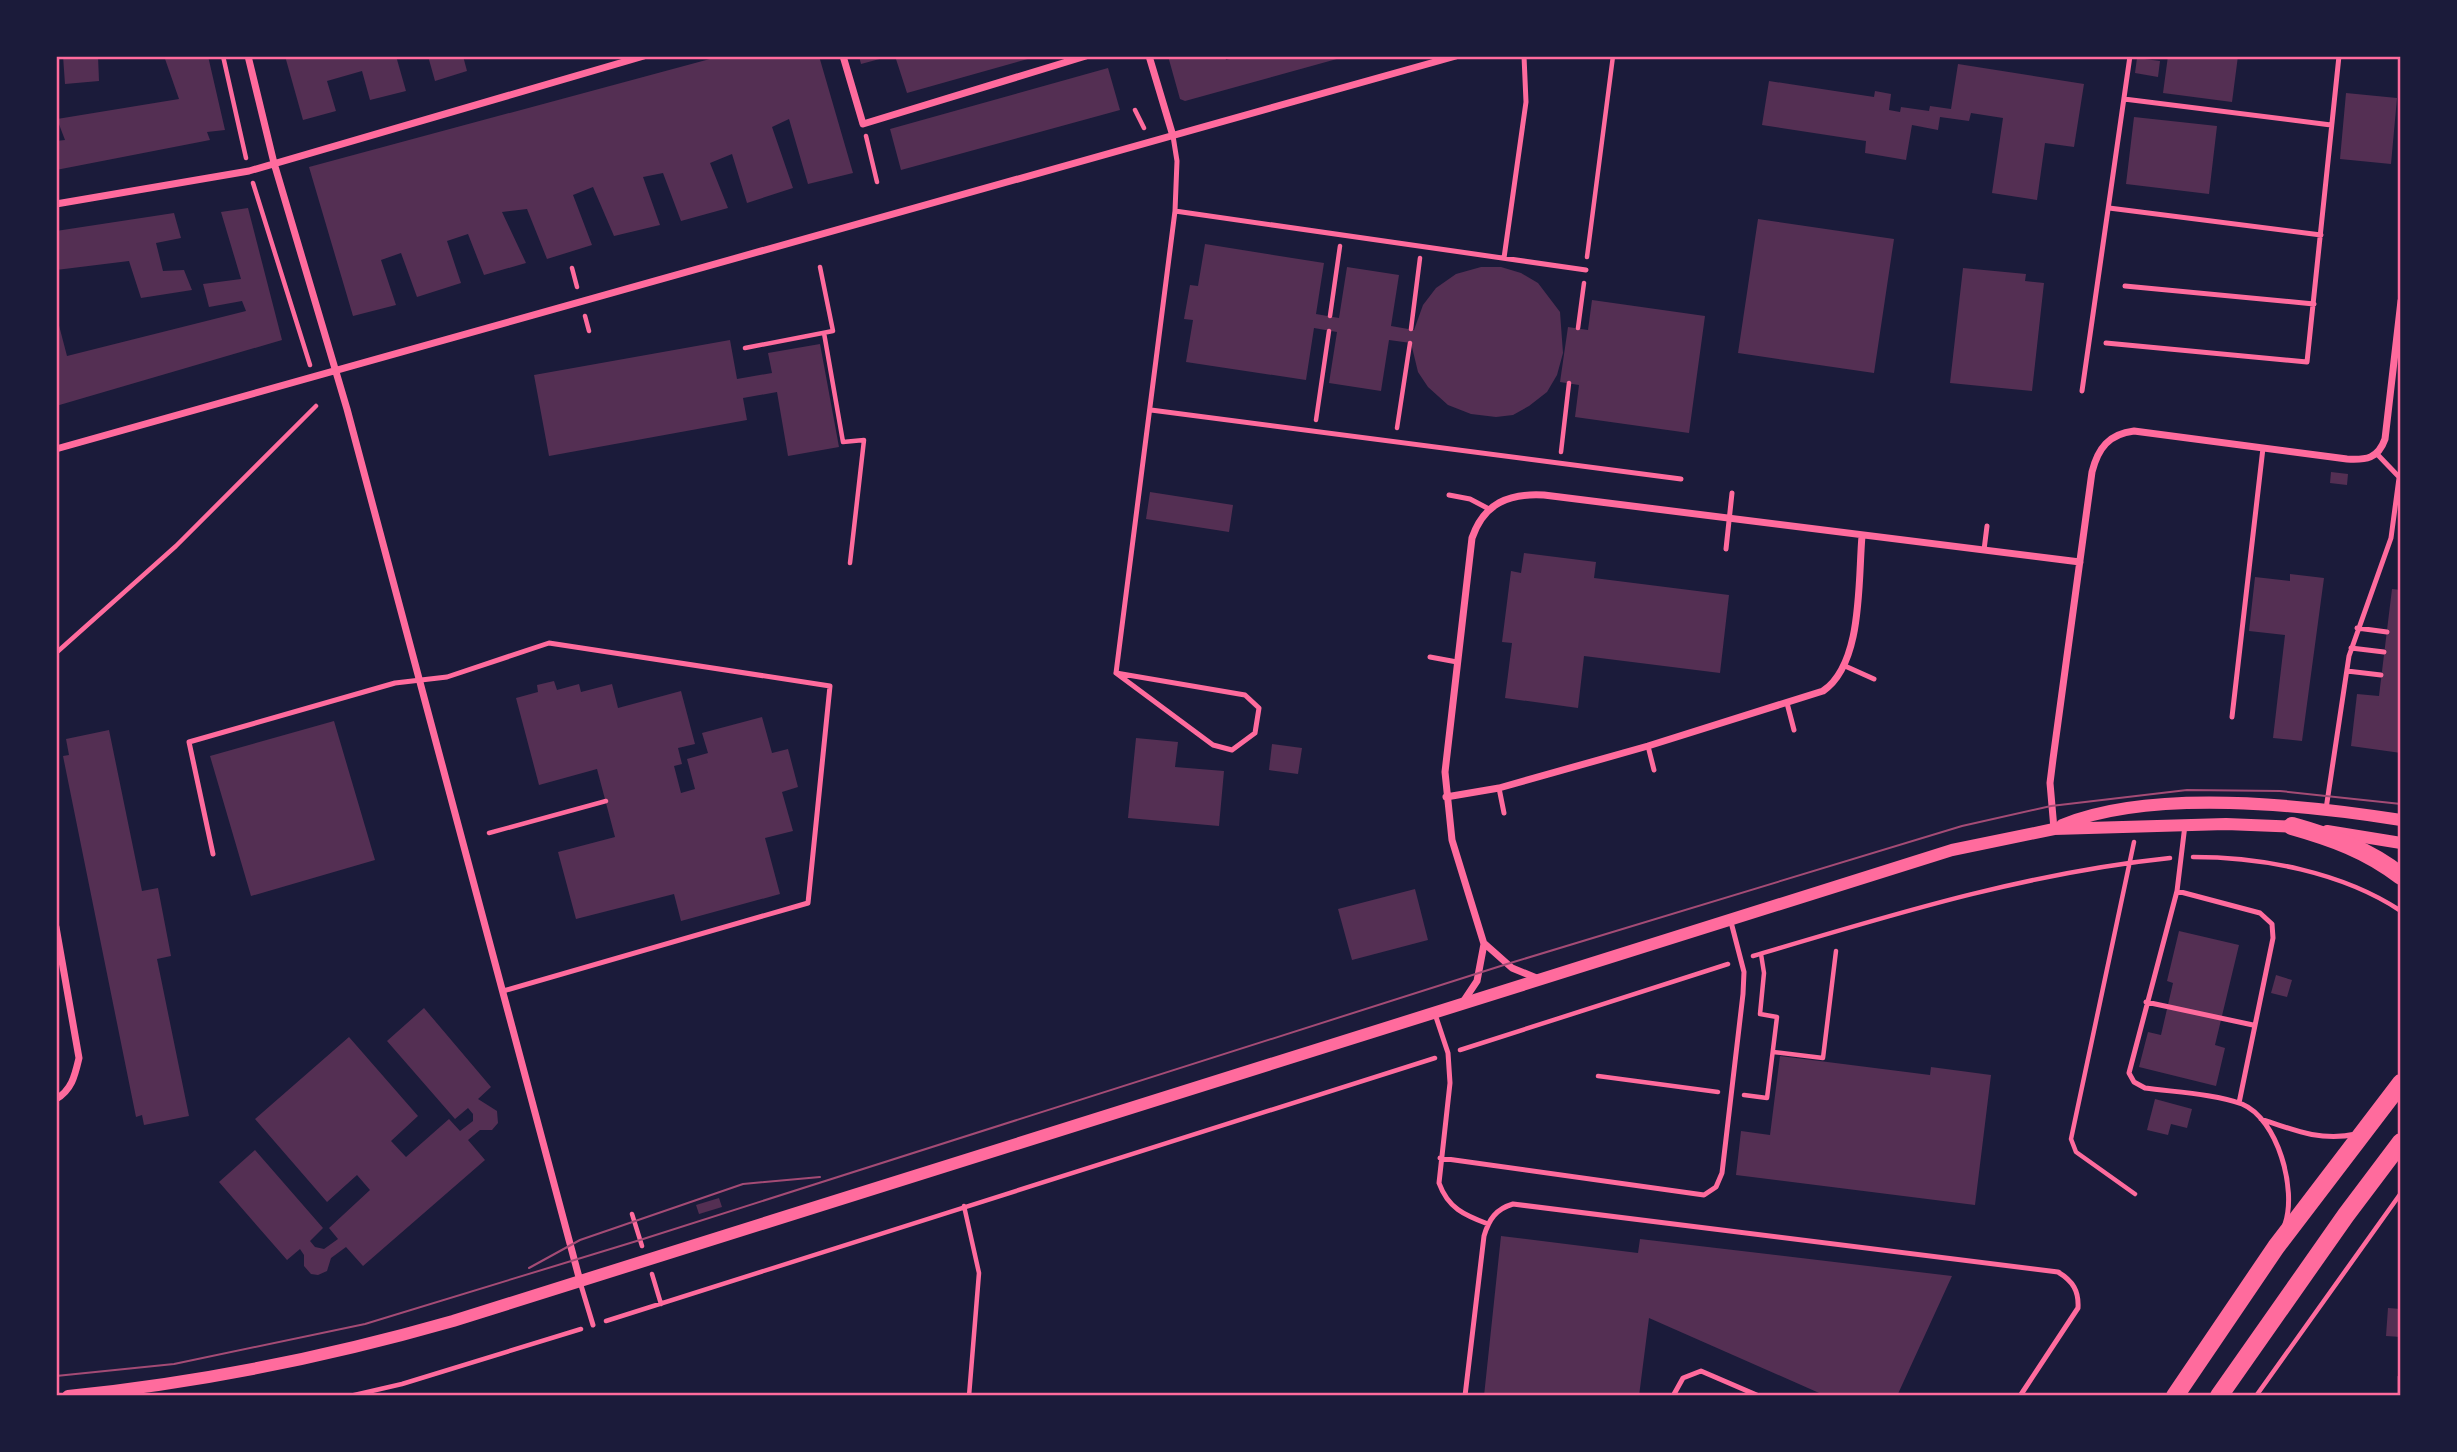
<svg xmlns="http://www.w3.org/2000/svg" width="2457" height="1452" font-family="Rubik,sans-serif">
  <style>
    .building { fill: #542f53 }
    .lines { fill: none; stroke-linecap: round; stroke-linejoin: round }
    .path { stroke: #ff6b9d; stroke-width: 4.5 }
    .service { stroke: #ff6b9d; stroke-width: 5 }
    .minor { stroke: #ff6b9d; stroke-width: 7 }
    .tertiary { stroke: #ff6b9d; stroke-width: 12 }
    .primary { stroke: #ff6b9d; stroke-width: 18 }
    .tram { stroke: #a44b75; stroke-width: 2 }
    .neatline { fill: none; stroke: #ff6b9d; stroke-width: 2.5 }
  </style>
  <rect width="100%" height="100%" fill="#1b1b3a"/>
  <!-- building -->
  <path class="building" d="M63,56H98L99,81L65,84Z
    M164,56H208L225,130L207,132L210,140L56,170V141L65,140L57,119L179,99Z
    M285,56H383L384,59L396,56L406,91L370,100L362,71L327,81L336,111L303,120Z
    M428,56H463L467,71L435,81Z
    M721,56H819L853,173L808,184L789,119L772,127L793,188L747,203L732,154L710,163L728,208L681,221L663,173L643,177L660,225L614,236L593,187L573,195L592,245L547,259L527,209L502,212L526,263L484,275L468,234L447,241L461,283L417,297L401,253L381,260L396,305L353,316L309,167Z
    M859,56H887V57L861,64Z
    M895,56H1034L1035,57L907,93Z
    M1168,56H1225L1226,60L1241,56L1344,57L1185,101L1180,99Z
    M2168,56H2238L2232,102L2163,93Z
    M2137,58L2160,61L2158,77L2135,73Z
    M1958,64L2084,84L2074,147L2045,143L2037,200L1992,193L2003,118L1971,113L1969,121L1940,117L1938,130L1912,125L1906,160L1865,153L1866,141L1762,125L1769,81L1874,97L1875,91L1891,94L1889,110L1900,112L1901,107L1929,111L1930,106L1951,109Z
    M1108,68L1120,110L901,170L890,129Z
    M2346,93L2397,98L2391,164L2340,159Z
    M2134,117L2217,126L2209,194L2126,184Z
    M248,208L282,340L56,406V314L67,356L246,311L242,301L209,307L203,284L241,279L221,212Z
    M174,213L181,238L156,243L163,271L184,270L192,290L141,298L129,261L56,270V231Z
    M1758,219L1894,239L1874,373L1738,353Z
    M1205,244L1324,263L1316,314L1339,318L1347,267L1399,275L1391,326L1414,330L1423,305L1436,288L1456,274L1481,267H1501L1521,273L1538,283L1560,312L1563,353L1557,375L1547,392L1529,406L1513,415L1496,417L1471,414L1448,405L1428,387L1418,372L1411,343L1389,340L1381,391L1329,383L1337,332L1314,328L1306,380L1186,362L1193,320L1184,319L1190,285L1198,286Z
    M1963,268L2026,274L2025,281L2044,283L2032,391L1950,383Z
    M1592,300L1705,316L1689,433L1575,417L1579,385L1560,382L1568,327L1588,330Z
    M730,340L737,379L772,373L768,353L820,344L839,447L788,456L777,392L743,398L747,420L549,456L534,375Z
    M2331,472L2348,474L2347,485L2330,483Z
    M1150,492L1233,505L1229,532L1146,519Z
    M1524,553L1596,562L1594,578L1729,595L1720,673L1584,656L1578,708L1505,698L1512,643L1502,642L1511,571L1521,573Z
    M2290,574L2324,578L2302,741L2273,738L2285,635L2249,631L2255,577L2290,581Z
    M2392,589L2401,590V753L2351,746L2357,694L2379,696Z
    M554,681L557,690L579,684L581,692L612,684L618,708L681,691L695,744L678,748L682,764L674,766L681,793L695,789L687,759L708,753L702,733L762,717L772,753L788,749L798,787L782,792L793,831L765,838L780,894L681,921L674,894L576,919L558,852L615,837L597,769L539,785L516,698L538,692L537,685Z
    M334,721L375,860L251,896L210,756Z
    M109,730L142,891L158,888L171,956L157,959L189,1116L144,1125L142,1115L136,1117L63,756L69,755L66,739Z
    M1136,738L1178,742L1175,767L1224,771L1219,826L1128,818Z
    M1272,744L1302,748L1298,774L1269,770Z
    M1415,889L1428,940L1352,960L1338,909Z
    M2179,931L2239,945L2215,1045L2225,1048L2216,1086L2139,1067L2148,1032L2161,1035L2173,983L2167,981Z
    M2276,975L2292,980L2287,997L2271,993Z
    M424,1008L491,1087L478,1099L497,1111L498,1123L492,1130H480L468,1140L485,1160L363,1266L346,1247L331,1258L327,1271L318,1275L311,1274L304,1266V1255L300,1249L287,1260L219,1182L255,1150L323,1228L310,1241L315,1247L324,1249L338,1239L329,1228L370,1190L357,1175L327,1202L255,1119L349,1037L418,1116L391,1141L406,1157L449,1119L460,1131L473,1121V1114L468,1108L455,1119L387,1041Z
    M1780,1056L1930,1075L1931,1067L1991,1075L1975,1205L1736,1175L1741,1131L1770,1135Z
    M2155,1099L2192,1109L2187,1128L2171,1124L2168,1135L2147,1130Z
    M719,1198L722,1207L699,1214L696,1205Z
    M1501,1236L1638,1253L1640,1239L1952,1276L1897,1396H1826L1649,1318L1639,1396H1484Z
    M2388,1308L2401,1309V1337L2386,1336Z
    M2397,1376L2401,1377V1396H2397Z"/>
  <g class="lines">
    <!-- path -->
    <path class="path" d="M223,56L246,158
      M1135,110L1144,128
      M866,136L877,182
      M253,183L310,365
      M1587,257L1613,56
      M572,268L577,287
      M585,316L589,331
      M1330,316L1340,246
      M1578,328L1584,283
      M1411,329L1420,258
      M824,333L843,442L864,440L850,563
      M745,348L833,331L820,267
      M1316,420L1329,331
      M1397,428L1410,343
      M1561,452L1569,383
      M56,653L176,546L316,406
      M489,833L606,801
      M2134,842L2071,1139L2076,1152L2135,1194
      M2193,857C2262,857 2342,872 2401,911
      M1753,956C1891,915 2026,873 2170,858
      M1460,1050L1728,964
      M1773,1052L1823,1058L1836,951
      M1598,1076L1718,1092
      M1744,1095L1767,1098L1777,1017L1760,1014L1764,973L1761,954
      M964,1206L979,1273L969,1396
      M632,1214L642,1246
      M652,1274L661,1304
      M606,1321L1435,1058
      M350,1396L402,1384L581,1329
      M2256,1396L2401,1193"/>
    <!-- service -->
    <path class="service" d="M2124,99L2331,125
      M2109,208L2321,235
      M1175,211L1586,270
      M1504,258L1526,102L1524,56
      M2125,286L2314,304
      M2106,343L2307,362L2339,56
      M2082,391L2130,56
      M1151,410L1681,479
      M2377,454L2401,479
      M1449,495L1470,499L1489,509
      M1726,549L1732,493
      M1984,550L1987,526
      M2357,628L2387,632
      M2351,648L2384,652
      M1430,657L1457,662
      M1845,666L1874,679
      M2347,671L2381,675
      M1116,673L1213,745L1232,750L1255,733L1259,708L1245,695L1116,673L1175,211L1177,161L1173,136
      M1787,703L1794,730
      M2232,717L2263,448
      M1648,746L1654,770
      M1499,788L1504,813
      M2326,809L2349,656L2391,538L2399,478
      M2185,825L2177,891L2129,1073L2134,1082L2145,1088C2174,1092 2216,1094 2242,1104C2278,1119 2297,1190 2285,1224
      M213,854L189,742L395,683L447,677L549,643L830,686L808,903L503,991
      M2177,891L2260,913L2272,924L2273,938L2239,1103
      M2146,1002L2253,1025
      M1435,1014L1448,1053L1450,1083L1439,1183C1448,1208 1464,1215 1488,1224
      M2261,1119C2293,1130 2322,1142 2356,1134
      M1440,1158L1704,1195L1716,1187L1722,1173L1743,994L1744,972L1731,922
      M580,1282L593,1325
      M1465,1396L1484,1236C1489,1219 1496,1209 1513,1204L2058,1272C2073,1281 2079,1291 2078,1308L2020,1396
      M1673,1396L1683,1378L1701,1371L1759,1396"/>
    <!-- minor -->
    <path class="minor" d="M248,56L274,163L347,409L580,1281
      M843,56L863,124L1086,56
      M1149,56L1173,136
      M56,204L249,171L644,56
      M56,449L1456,56
      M1446,797L1499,788L1648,746L1823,691C1863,664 1858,581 1862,536
      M2054,829L2050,783L2053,759L2092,472C2098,448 2109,434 2134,431L2347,459C2366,460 2378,459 2385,439L2401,301
      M56,927L79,1058C75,1075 72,1090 56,1099
      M1485,944L1512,968L1539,979
      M1463,1002L1477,981L1484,944L1452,840L1445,772L1472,538C1484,503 1509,493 1544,495L2080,562"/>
    <!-- tertiary -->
    <path class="tertiary" d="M2062,825C2152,788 2306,805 2401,820
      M2327,831L2401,843
      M68,1396C199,1383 327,1357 453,1321L1952,850L2054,829L2226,824L2298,827"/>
    <!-- primary -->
    <path class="primary" d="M2292,826C2331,837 2368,850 2401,876
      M2175,1396L2276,1247L2401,1083
      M2219,1396L2346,1215L2401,1142"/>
    <!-- tram -->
    <path class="tram" d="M529,1268L580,1240L743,1184L820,1177
      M56,1376L174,1364L365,1324L640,1240L1507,964L1962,826L2051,806L2187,790L2280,791L2401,804"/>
  </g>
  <!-- border -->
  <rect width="2457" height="1452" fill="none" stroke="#1b1b3a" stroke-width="116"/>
  <rect x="58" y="58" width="2341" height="1336" class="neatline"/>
</svg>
